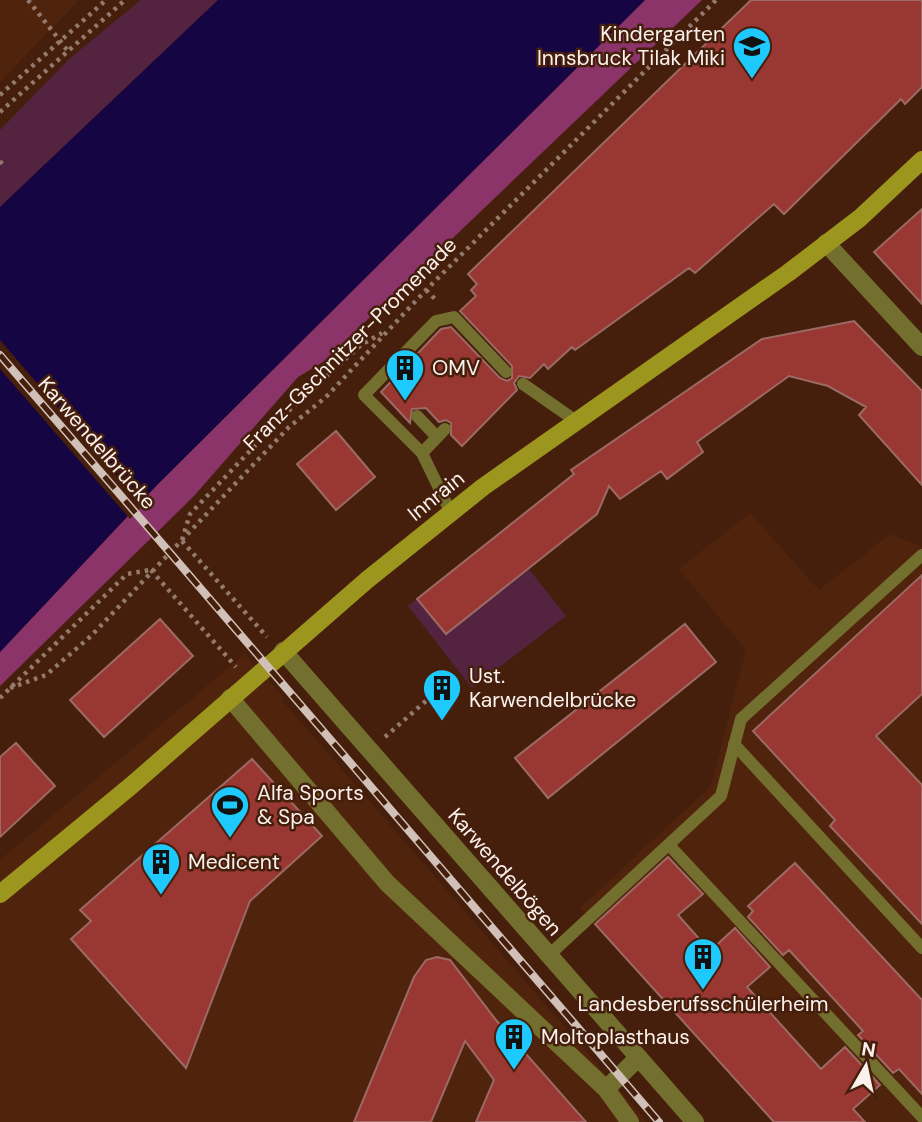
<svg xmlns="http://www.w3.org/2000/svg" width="922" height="1122" font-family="'DM Sans',sans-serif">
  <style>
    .built { fill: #50230c }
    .green { fill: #532340 }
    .forest { fill: #8a3469 }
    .water { fill: #160543 }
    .pier { fill: #451f0c }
    .building { fill: #993733; stroke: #9c6a65; stroke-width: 2 }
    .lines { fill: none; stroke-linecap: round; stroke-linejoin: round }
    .path { stroke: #947a6d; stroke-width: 4.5; stroke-dasharray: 3.5 5; stroke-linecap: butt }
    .service { stroke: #736f2e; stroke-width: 12 }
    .minor { stroke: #736f2e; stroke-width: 18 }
    .secondary { stroke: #9c951e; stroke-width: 18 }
    .rail-casing { stroke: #d1c0b8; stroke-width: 8 }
    .rail { stroke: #451f0c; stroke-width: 5; stroke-dasharray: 16; stroke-linecap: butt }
    .labels { text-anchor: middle; stroke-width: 5; stroke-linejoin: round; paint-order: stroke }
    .poi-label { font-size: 21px; fill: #fbf1ec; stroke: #451f0c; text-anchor: start }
    .street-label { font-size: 21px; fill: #fbf1ec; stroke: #451f0c }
  </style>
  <rect width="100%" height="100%" fill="#451f0c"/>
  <!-- built -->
  <path class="built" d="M0,0H79L0,82Z
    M750,513L819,590L890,534L922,547V1122H774L580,908L711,786L746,650L679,569Z
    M245,654L284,698L282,700L647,1122H0V860Z"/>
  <!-- green -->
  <path class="green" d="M141,0H218L0,207V130L70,58Z
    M529,569L566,616L472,688L408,606L417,599L446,634Z"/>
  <!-- forest -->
  <path class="forest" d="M645,0H702L323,362L298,377L194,496L0,686V652L157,485Z"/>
  <!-- water -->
  <path class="water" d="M218,0H645L157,485L0,652V207Z"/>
  <!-- pier -->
  <path class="pier" d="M0,340L142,506L130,519L0,369Z"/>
  <!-- building -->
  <path class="building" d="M751,0H922V87L905,104L901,99L784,214L774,204L695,273L689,268L575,350L572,347L548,369L544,364L530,378L519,376L514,383L517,390L462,446L451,435V423L446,420L439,422L426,408L412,409L410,423L381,392L441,329L451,327L500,378L507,381L512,378V366L460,311L476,296L471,290L477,284L468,274Z
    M922,209V304L874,252Z
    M854,321L922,391V485L859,415L866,407L828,386L789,376L697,442L703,452L667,479L661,471L620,499L609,486L597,514L446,634L417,599L574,474L571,470L762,339Z
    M336,431L375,477L336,510L297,464Z
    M922,575V694L876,736L922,785V924L830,826L835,820L753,731Z
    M160,619L193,656L104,737L70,700Z
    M685,624L716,662L548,798L515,758Z
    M16,743L55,786L0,837V757Z
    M252,759L322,836L250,901L186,1068L71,939L91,921L80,910Z
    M668,857L703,894L678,915L710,951L735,928L770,967L747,987L821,1069L845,1047L880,1085L853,1109L865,1122H774L595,924Z
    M795,863L922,1000V1094L899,1069L893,1073L858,1035L863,1031L789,950L783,955L748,917L753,911L748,906Z
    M437,957L450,960L496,1020L586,1122H476L494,1080L465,1041L431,1122H354L414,977L426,960Z"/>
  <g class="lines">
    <!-- path -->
    <path class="path" d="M28,0L68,51
      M0,95L106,0
      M0,112L125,0
      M0,161L2,164
      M426,290L438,302
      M0,354L170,552
      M182,540L190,514L285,414L361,345L382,333
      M182,541L267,637
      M151,570L236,667
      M10,688L46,675L91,636L289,427L326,397L426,290L716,0
      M0,698L127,574L150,570
      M385,737L453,677"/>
    <!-- service -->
    <path class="service" d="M523,384L576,421
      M417,416L437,437
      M445,429L422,453L451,513
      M422,453L364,395L436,321L454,317L506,372
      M734,744L922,948
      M669,845L922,1117
      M548,956L721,796L741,719L922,555"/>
    <!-- minor -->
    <path class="minor" d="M826,243L922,347
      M283,651L695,1122
      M230,698L387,883L606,1089L630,1122
      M606,1089L637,1059"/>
    <!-- secondary -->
    <path class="secondary" d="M0,894L132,785L367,580L483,487L788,273L860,218L922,160"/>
    <!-- rail casing -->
    <g class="rail-casing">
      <path id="rail" d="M0,355L659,1122"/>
    </g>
    <!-- rail -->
    <use href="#rail" class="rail"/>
  </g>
  <!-- icons -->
  <defs>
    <g id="school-pin" transform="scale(2.0125)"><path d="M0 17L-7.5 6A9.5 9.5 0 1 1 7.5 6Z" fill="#1ec9fd" stroke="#451f0c"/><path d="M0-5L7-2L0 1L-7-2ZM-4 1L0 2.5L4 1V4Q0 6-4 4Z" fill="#111"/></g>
    <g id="building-pin" transform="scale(2.0125)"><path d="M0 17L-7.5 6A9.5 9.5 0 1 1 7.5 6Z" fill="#1ec9fd" stroke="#451f0c"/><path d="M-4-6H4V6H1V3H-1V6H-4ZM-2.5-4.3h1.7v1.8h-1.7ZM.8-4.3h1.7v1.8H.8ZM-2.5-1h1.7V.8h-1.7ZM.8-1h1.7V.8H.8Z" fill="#111"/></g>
    <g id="stadium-pin" transform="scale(2.0125)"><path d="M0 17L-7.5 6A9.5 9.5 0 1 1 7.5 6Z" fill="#1ec9fd" stroke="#451f0c"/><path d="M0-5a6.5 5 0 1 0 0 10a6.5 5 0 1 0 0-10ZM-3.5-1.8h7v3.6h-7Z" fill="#111"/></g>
  </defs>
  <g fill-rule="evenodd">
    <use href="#school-pin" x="752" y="46"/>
    <use href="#building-pin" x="405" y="368"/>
    <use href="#building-pin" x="442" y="688"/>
    <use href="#stadium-pin" x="230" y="805"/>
    <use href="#building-pin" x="161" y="862"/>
    <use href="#building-pin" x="703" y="957"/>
    <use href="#building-pin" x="514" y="1037"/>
  </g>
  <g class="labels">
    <!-- poi labels -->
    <g class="poi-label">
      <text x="725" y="41" text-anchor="end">Kindergarten<tspan x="725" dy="24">Innsbruck Tilak Miki</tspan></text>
      <text x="432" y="375">OMV</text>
      <text x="469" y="683">Ust.<tspan x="469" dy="24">Karwendelbrücke</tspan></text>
      <text x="257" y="800">Alfa Sports<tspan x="257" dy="24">&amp; Spa</tspan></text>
      <text x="188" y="869">Medicent</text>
      <text x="703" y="1011" text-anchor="middle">Landesberufsschülerheim</text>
      <text x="541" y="1044">Moltoplasthaus</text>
    </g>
    <!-- street labels -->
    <g class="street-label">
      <text transform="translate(350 344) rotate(-45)" y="7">Franz-Gschnitzer-Promenade</text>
      <text transform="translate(97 443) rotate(49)" y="7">Karwendelbrücke</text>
      <text transform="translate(436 496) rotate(-39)" y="7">Innrain</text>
      <text transform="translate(505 872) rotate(49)" y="7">Karwendelbögen</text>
    </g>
  </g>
  <!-- north arrow -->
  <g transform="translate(866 1066) rotate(9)" stroke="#451f0c" stroke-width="5" paint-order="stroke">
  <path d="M0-5L12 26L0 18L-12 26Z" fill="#fbf1ec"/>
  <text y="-10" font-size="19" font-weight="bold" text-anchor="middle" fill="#fbf1ec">N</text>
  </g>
</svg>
